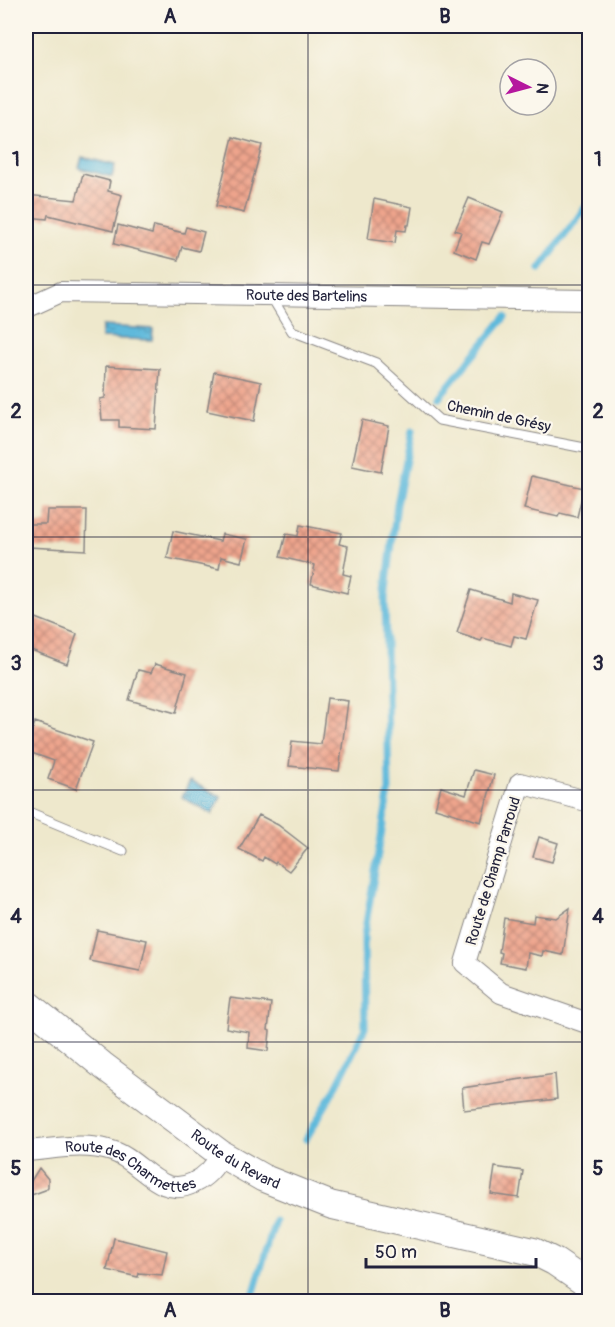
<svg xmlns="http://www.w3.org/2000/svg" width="615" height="1327" font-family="Pangolin,sans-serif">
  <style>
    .water { fill: url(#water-ripples); stroke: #406e8b; stroke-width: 1.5 }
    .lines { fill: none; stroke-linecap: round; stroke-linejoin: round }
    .stream { stroke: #5eb9db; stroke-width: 7 }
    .building { fill: url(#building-cross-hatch) }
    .lane-casing { stroke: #888584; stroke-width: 11 }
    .street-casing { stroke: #888584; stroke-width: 22 }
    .secondary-casing { stroke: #888584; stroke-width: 29 }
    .lane { stroke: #fff; stroke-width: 9 }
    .street { stroke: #fff; stroke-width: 20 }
    .secondary { stroke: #fff; stroke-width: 27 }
    .grid { fill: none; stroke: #22223b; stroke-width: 1.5; stroke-opacity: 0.55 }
    .labels { text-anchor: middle; stroke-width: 4.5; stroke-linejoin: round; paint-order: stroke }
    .street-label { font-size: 15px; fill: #22223b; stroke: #fbf7ec }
    .neatline { fill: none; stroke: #22223b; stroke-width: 2 }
    .grid-label { font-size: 20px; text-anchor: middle; font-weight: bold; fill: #22223b }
  </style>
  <defs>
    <pattern id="water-ripples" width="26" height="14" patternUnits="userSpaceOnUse" patternTransform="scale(1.5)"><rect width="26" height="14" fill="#5eb9db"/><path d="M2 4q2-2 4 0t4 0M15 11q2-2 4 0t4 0" fill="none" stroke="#4d96b3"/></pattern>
    <pattern id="building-cross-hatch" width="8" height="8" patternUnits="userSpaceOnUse" patternTransform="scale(1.5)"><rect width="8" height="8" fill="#eea48c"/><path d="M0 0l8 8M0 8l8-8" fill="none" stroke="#c08574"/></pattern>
  </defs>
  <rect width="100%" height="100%" fill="#fbf7ec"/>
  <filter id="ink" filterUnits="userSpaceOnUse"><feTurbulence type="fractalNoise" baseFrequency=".0167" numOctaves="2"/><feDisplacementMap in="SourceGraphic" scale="12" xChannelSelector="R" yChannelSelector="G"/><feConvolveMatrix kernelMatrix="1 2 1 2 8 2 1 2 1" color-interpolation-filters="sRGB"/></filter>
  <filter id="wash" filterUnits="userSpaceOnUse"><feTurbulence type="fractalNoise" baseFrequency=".008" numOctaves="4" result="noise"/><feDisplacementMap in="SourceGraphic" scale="24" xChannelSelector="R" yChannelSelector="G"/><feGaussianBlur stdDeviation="1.35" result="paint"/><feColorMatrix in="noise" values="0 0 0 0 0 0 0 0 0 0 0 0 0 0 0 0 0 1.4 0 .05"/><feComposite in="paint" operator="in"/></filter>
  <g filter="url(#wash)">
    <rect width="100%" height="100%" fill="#eee8cc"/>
    <!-- water -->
    <path class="water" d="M82,157L115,165L112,177L79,168Z
      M102,326L153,329L152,340L101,338Z
      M190,781L221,797L212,814L182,797Z"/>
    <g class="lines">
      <!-- stream -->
      <path class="stream" d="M540,269L590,201
        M439,397L505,317
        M306,1139L334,1091L365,1028L364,935L389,790L385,598L397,504L412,431
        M251,1302L275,1221"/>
    </g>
    <g id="blocks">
      <!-- building -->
      <path class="building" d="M233,137L262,145L244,213L216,206Z
        M83,174L110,181L108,191L122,195L113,231L48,215L47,219L27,217L26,195L76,200Z
        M469,198L503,212L489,244L482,242L476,259L454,250L461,232L455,230Z
        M374,199L412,207L409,225H407L406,231L397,230L395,243L368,239Z
        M118,225L152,234L154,226L184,233L186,227L204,232L199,251L182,247L178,260L114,244Z
        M106,366L160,369L156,429L119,427V420H102L100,399L105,398Z
        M214,372L261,382L254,421L207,411Z
        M362,420L389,426L381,472L352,466Z
        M532,476L584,488L577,517L560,513L558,517L524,509Z
        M47,510H87L86,550L28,547L29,524H46Z
        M300,525L342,533L339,544L348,546L343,574L351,576L347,593L311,584L315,565L280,557L286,534L298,536Z
        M173,531L220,541L222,534L247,539L241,562L221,557L219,569L167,558Z
        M471,590L510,602L511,593L538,600L526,639L514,636L511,646L483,638L481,641L457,633Z
        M26,614L77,634L67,664L26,648Z
        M155,664L187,673L176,713L129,700L138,670L151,673Z
        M327,698L348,701L339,771L289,766L292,741L321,744Z
        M35,722L93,742L76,789L48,779L54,761L26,751Z
        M474,770L494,775L481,822L435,808L441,787L466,795Z
        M259,815L278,825L308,848L289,871L276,862L275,864L264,857L262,861L239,849Z
        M539,837L558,843L552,862L533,857Z
        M570,908L563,955L543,951L542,956L528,953L526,968L500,963L502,953L499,952L504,918L533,923L534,915L556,918Z
        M97,930L147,940L140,971L90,961Z
        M230,998L271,1003L268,1030L270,1031L268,1051L248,1048L249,1032L226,1028Z
        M555,1074L557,1099L464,1110L462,1088Z
        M495,1167L523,1171L519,1198L491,1194Z
        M39,1168L48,1179V1187L45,1190L26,1197V1189Z
        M114,1238L167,1251L162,1275L139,1273L138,1277L107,1270Z"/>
    </g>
  </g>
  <g filter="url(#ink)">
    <use href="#blocks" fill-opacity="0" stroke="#888584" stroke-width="1.5"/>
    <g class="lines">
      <!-- lane casing -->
      <g class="lane-casing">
        <path id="lane" d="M271,296L292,331L376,363L439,420L590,449
          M26,811L123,851"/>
      </g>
      <!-- street casing -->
      <g class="street-casing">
        <g id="street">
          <path id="s1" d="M26,308L61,292L590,300"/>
          <path d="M590,802L520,783L465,963L501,993L590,1024"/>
          <path id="s2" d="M26,1151C55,1149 83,1142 112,1151C141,1160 160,1200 193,1183C206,1177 215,1167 221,1154"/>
        </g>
      </g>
      <!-- secondary casing -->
      <g class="secondary-casing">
        <g id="secondary">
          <path id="s3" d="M26,1003L102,1065L221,1154L263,1178L331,1205L535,1252L555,1262L590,1286"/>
        </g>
      </g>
      <!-- lane -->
      <use href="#lane" class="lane"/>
      <!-- street -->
      <use href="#street" class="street"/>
      <!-- secondary -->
      <use href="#secondary" class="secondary"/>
    </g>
  </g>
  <!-- grid -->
  <path class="grid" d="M308,26V1302M26,285H590M26,537H590M26,790H590M26,1042H590"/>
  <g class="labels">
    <!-- street labels -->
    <g class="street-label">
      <text dy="5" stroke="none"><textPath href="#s1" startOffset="284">Route des Bartelins</textPath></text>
      <text transform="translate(499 416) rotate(12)" y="5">Chemin de Grésy</text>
      <text transform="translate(493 871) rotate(-73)" y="5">Route de Champ Parroud</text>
      <text dy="5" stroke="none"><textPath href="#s3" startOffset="262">Route du Revard</textPath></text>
      <text dy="5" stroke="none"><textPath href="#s2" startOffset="110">Route des Charmettes</textPath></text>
    </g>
  </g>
  <!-- margin -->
  <rect width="615" height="1327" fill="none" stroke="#fbf7ec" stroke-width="66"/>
  <!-- north arrow -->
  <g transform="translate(528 87) rotate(96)"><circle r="28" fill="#fbf7ec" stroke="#a4a2a5" stroke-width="1.5"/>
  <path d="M0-4.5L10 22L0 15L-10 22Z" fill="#b5179e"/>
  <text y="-9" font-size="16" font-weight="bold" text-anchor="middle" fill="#22223b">N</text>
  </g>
  <!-- scale -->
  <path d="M366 1258v9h170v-9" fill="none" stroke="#22223b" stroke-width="3"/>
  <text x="375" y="1258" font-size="18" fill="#22223b" stroke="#fbf7ec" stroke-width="4.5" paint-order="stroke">50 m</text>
  <rect x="33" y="33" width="549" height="1261" class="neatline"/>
  <g class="grid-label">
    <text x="170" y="23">A</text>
    <text x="445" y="23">B</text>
    <text x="16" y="166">1</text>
    <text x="598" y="166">1</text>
    <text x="16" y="418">2</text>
    <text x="598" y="418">2</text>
    <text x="16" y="670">3</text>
    <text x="598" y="670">3</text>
    <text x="16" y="923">4</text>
    <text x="598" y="923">4</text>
    <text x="16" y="1175">5</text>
    <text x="598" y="1175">5</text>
    <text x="170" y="1317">A</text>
    <text x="445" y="1317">B</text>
  </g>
</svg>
